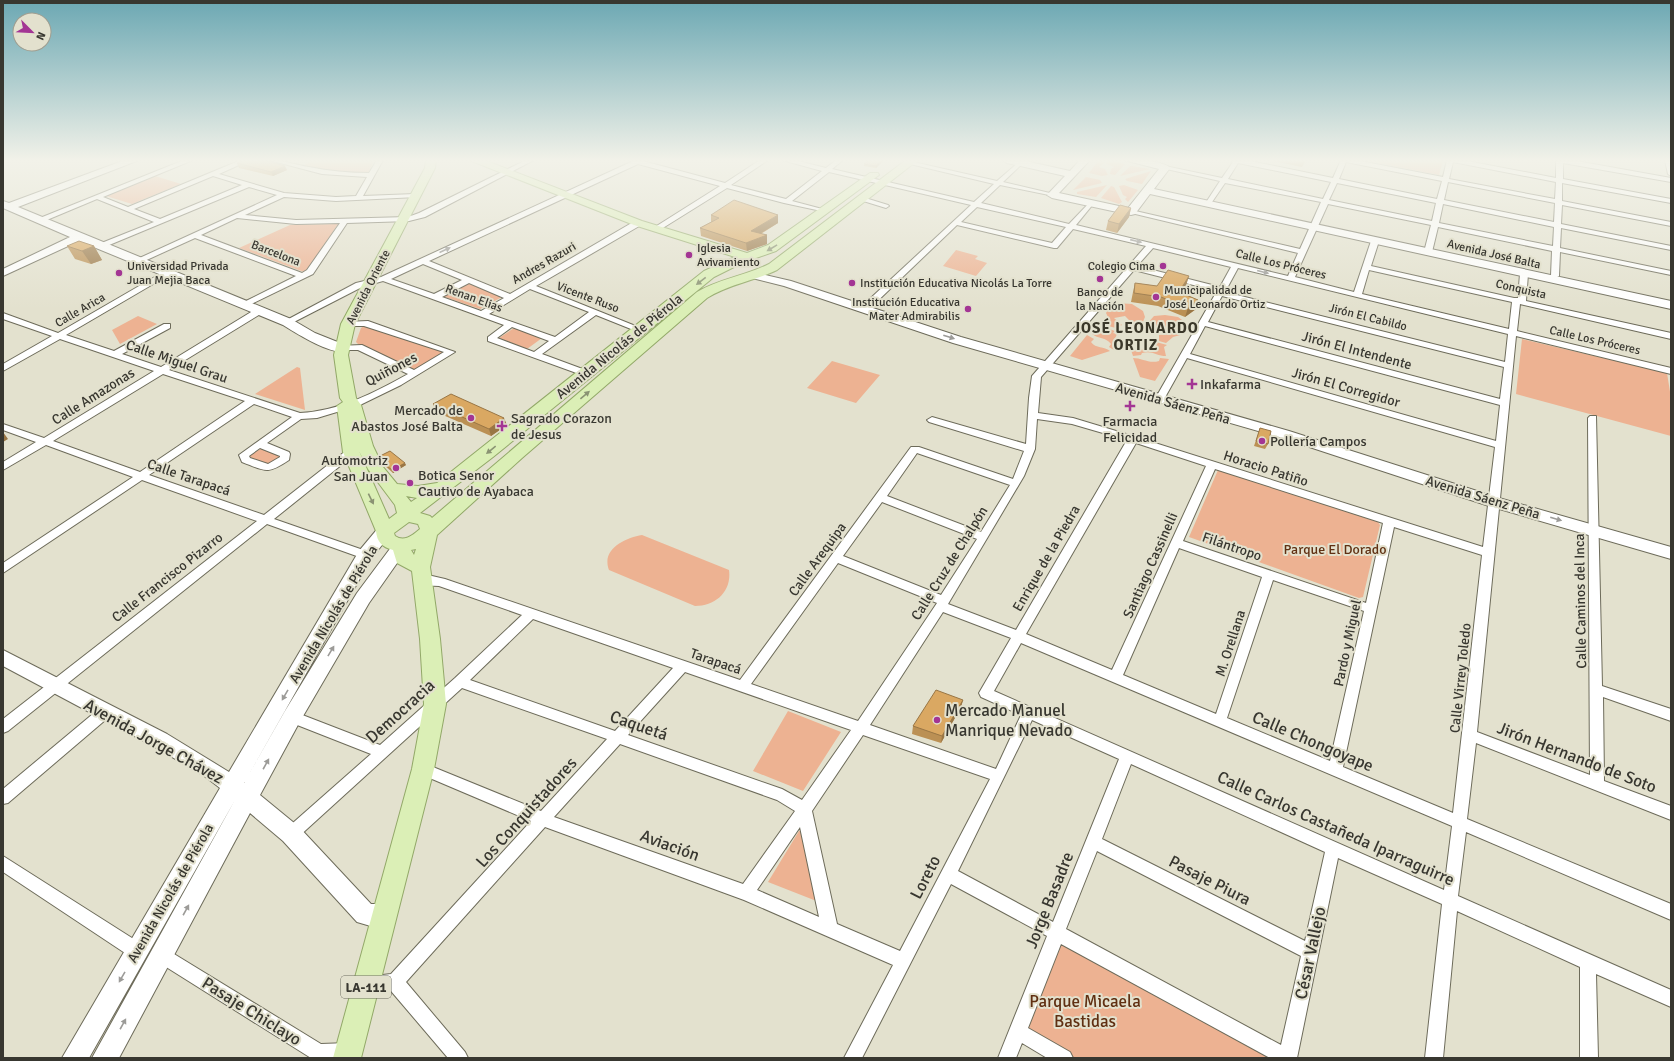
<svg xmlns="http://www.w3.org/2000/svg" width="1674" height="1061" font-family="Signika,sans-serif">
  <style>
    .green { fill: #edb292 }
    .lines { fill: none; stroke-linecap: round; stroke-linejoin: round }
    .street-casing { stroke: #6d6b5a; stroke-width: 2 }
    .secondary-casing { stroke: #6d6b5a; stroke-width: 2 }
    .primary-casing { stroke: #92a868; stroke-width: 2 }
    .street { fill: #fff; fill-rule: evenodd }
    .secondary { fill: #fff; fill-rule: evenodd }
    .primary { fill: #dbefb6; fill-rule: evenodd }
    .wall { fill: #bb9054 }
    .shaded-wall { fill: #997645 }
    .building { fill: #daa862; stroke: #997645 }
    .oneway { fill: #9c9b98 }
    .oneway2 { fill: #8a9373 }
    .poi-dot { fill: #a33594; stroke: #e3e1ce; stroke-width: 1.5 }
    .labels { text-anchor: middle; stroke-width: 4; stroke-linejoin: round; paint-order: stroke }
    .far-poi-label { font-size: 12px; fill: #383730; stroke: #e3e1ce; text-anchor: start }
    .far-street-label { font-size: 12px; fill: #383730; stroke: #e3e1ce }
    .shield { fill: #e3e1ce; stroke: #6b6a5f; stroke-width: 1 }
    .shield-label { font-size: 13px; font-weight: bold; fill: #383730 }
    .street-label { font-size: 14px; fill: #383730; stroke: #e3e1ce }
    .poi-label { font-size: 14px; fill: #383730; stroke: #e3e1ce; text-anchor: start }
    .park-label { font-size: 14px; fill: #603012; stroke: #e3e1ce }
    .far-district-label { font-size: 15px; font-weight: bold; letter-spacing: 1px; fill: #3b382a; stroke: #e3e1ce }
    .near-poi-label { font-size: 17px; fill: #383730; stroke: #e3e1ce; text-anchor: start }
    .near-street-label { font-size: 17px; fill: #383730; stroke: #e3e1ce }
    .near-park-label { font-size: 17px; fill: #603012; stroke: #e3e1ce }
  </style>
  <rect width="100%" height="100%" fill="#e3e1ce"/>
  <!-- green -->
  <path class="green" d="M314,160H371L374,161L368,173L362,174L306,168L304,165Z
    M1103,160L1104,163L1099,167L1105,169L1108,175L1102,176L1089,173L1098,161Z
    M1109,160L1125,164L1115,175L1110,174L1111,169L1114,167L1107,164L1105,162Z
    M1362,160H1441L1443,161L1439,175Z
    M1130,166H1132L1150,169L1120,176Z
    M1151,171L1142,184L1127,181L1125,179Z
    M155,176L181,184L132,204L106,196Z
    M1086,177L1100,180L1102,183L1073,190Z
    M1107,185L1096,197L1077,194V192Z
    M1124,185L1138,190L1128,202L1125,199L1127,197L1123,195L1119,186Z
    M1111,186L1114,187L1122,202L1119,204L1101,198Z
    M338,224L308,270L304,272L239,248L290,225Z
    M956,250L978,256L975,259L987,263L976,276L943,266Z
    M468,283L502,297L480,309L442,296Z
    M1117,303L1132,304L1143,311L1145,317L1142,324L1132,323L1125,316L1114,318L1122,325L1116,328L1108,326L1109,319L1106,313L1111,305Z
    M1165,315L1178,317L1189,325L1184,334L1173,337L1166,343L1159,341V335L1171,334L1167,333L1164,327L1153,329L1146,325L1154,316Z
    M138,316L157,324L120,344L112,330Z
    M364,326L445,352L416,370H412L358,344L356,342L361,328Z
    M514,328L542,338L527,349L499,338Z
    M1106,328L1115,331L1113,333L1117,334L1114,341L1122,348L1114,350L1109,347L1111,344C1106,337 1098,339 1092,334Z
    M1087,335L1094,339L1091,342C1096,349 1104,346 1110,351L1082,360L1070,356Z
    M1522,339L1667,373L1671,398V436L1516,394Z
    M1156,342L1167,345L1164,347L1166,356C1157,356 1152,350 1142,353L1141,355L1133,356L1131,350C1139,351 1146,350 1151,343L1156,344Z
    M1133,358C1142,358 1149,364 1159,361L1160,358L1169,359L1155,381L1140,377Z
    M832,361L880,375L856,403L807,388Z
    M297,367L300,368L305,410L255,394Z
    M263,448L283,457L267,465L250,458V454Z
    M1218,470L1378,522L1380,525L1363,597L1359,598L1189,537Z
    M642,535L729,570C732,591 716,606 695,606L609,570C601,549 625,538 642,535Z
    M788,711L841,732L803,791L753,771Z
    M799,831H803L819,902L768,882Z
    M1060,943L1270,1058H1070L1025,1032Z"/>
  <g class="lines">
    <!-- street casing -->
    <g class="street-casing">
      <path id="street" d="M184,160H193L103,197L128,207L241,160H250L219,174L284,193L336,197L356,196L367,177L322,174L269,160C283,160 296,165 309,167C329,171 349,173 369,173L377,160H383L363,196L415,194L417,195V197L336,201L284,197L245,215L296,220L408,217L419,213L526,160H534L425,217L409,221L347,223L313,274L245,307H242V303L296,276L195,238L140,263L133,261L277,195L249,187L102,248L98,246L99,244L154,222L97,199L42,222L35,220ZM213,176L242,185L160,219L134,209ZM237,218L296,224L340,223L307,270L302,273L201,235Z
        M631,160H644L643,161L725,183L760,160H768L731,185L786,199L822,171L782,160H794L826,168L836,160H843L832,169L974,202L994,184L906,163L909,161L997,181L1020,161L1022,162V164L1003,182L1054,194V196L1000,185L981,203L1069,224L1091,201L1094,203L1076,225L1288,276L1298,253L1127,212L1131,210L1300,249L1321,202L1225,183L1210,205L1208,206L1205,204L1220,181L1162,168L1165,166L1222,178L1233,162L1231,160H1245L1333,178L1341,160H1355L1443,177L1447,160H1462L1556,178V160H1571L1671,178V182L1563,163V179L1671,199V203L1562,183V201L1671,222V226L1562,205L1561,224L1671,246V250L1561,228L1560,248L1671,271V275L1560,252L1559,276L1555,278L1551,276L1552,251L1438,227L1432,252L1428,254L1424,252L1431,225L1328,204L1295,277L1354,292L1371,241L1375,239L1379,241L1371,266L1514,298H1518L1520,274L1524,272L1528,274L1526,301L1671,333V339L1520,304L1517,331L1671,368V374L1516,336L1477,732L1590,775L1588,418L1590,416H1596L1602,686L1671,709V721L1603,697L1604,781L1671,806V820L1476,743L1467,819L1671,904V920L1466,832L1458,896L1671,990V1007L1596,974L1598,1058H1580V967L1457,911L1443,1058H1425L1442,904L1338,858L1297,1058H1270L1061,944L1028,1028L1070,1052L1073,1058H1047L1022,1043L1016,1058H998L1047,936L951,884L862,1058H844L893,965L744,900L545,827L406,982L465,1052L468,1058H448L391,991L366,993L360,991L358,985L360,979L366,977L391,974L531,821L418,773L416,769L418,765L423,763L428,765L541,811L607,739L462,688L296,839L291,841L286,839L284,834L286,829L371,754L287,721L285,717L287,713L292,711L380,745L455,678L522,615L439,586L418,585L416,582L418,579L432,576L445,579L740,680L911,447H919L1013,479L1024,451L929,422L927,420L932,417L1026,444L1029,398L1032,376L1146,246L1073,229L1057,248H1054L957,225L866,312H863L859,310L860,308L971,205L829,172L792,201L826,210V212L784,203L727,188L658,231H655V227L720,186L638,164L429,261L510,294L635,221H641V225L536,286L643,329L639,332L636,331L596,315L542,354L588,371V375H582L488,341V337L504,325L383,281L362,287L290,324L287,325L283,322L356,283L381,277L631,162ZM1346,162L1442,181L1437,199L1339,179ZM1453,162L1556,182L1555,199L1449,179ZM1238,163L1331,182L1323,199L1228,179ZM1448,182L1555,203L1554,222L1444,200ZM1337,183L1436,203L1432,221L1329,200ZM1443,204L1554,227L1553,246L1439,223ZM977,207L1066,227L1052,243L961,222ZM1153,248L1231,267L1220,287L1137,266ZM423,264L462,280L434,294L391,279ZM1238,268L1508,334L1505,362L1225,292ZM1134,270L1217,291L1155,399L1157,401H1163L1187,358L1495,447L1483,547L1136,437L1073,418L1038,413L1041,377ZM1369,270L1512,302L1509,329L1362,294ZM469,283L504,298L481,311L442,297ZM530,289L589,312L555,337L489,314ZM1222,296L1504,367L1500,399L1208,322ZM1205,326L1500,405L1496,441L1190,354ZM512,327L549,341L534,352L497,338ZM1037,419L1072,424L1127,440L1016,630L948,604L1024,476L1035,449ZM1136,443L1206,466L1112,670L1026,634ZM917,453L1010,485L981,532L887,496ZM1215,469L1383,523L1366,603L1183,541ZM882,502L977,539L941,595L843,556ZM1394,527L1482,555L1453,813L1343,767ZM1179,548L1262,577L1216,714L1123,675ZM838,563L937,603L858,721L751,684ZM1273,580L1364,611L1330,761L1227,718ZM943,612L1011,638L979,693L981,697L1021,715L996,769L870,725ZM533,619L673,668L615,731L470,680ZM1021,643L1452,826L1444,890L994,691ZM685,672L851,730L802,800L782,789L628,735ZM1032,720L1119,759L1053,922L958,871ZM863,735L990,779L900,951L837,924L812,811ZM620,744L777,800L795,811L743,884L554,817ZM1131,764L1325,852L1305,941L1102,839ZM800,827L819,917L757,890ZM1097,851L1301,956L1281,1045L1066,929Z
        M1665,160H1671V176L1668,174Z
        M862,197L888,205L889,206L886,208L860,200L859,199Z
        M165,271L172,273L66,335L114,351L164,324H170V328L122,354L161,367L256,309H262V313L169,370L300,413C339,411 374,393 408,374L358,350H338V346L362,345L414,370L444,352L364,326H345V322L368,321L455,352L401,385L360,405L317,418L301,419L267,443L289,452L290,454L289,460C267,475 265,471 242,462L239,455L292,417L254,404L149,475L264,515L347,450H355L356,452L355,454L274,519L369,552L371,555L365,559L267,524L8,731L3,733V719L257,521L142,480L3,573V563L133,477L46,445L3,470V462L36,442L3,430V424L44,438L154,371L60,339L3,371V364L52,336L3,319V313L58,333ZM163,374L245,401L140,472L53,441ZM260,448L280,456V457L268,464L250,458L249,456Z
        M105,706L110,708L112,712L110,716L8,803L3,804V789L100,708Z
        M3,856L143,945L145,951L143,957L137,959L131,957L3,872Z
        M161,946L321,1044L348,1043L354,1046L357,1052L354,1058H311L155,960L153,954L155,948Z"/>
    </g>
    <!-- secondary casing -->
    <g class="secondary-casing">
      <path id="secondary" d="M125,160H139L18,207L291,319L315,333L345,345L347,348L345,351C330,355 296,333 283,325L79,241L3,276V269L70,237L3,208V201L9,203Z
        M1002,160H1021L1070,171L1080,160H1090L1059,193L1128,208L1159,169L1124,160C1136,160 1162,160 1170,168L1154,189L1671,301V309L1150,194L1135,214L1131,215L1052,198L1047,195L1065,176L1007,163Z
        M752,272L791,281L961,337L1289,431L1499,498L1671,547V559L1489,506L1279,437L953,343L784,286L748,277L746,275Z
        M385,525L391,527L393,531L371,559L244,783L285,711L357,593L395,542L401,540L407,542L409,546L369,603L299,723L260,795L299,827L371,904H383L391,907L394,915L391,923L374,927L357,922L283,841L250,813L119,1058H92L235,800L89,1058H62L220,788L203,775L153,746L3,666V650L167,734L229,772L359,551L379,527Z"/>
    </g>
    <!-- primary casing -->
    <g class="primary-casing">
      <path id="primary" d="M426,160H436L435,168L355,324L348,355L356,398L361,405L373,446L383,467L397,484L418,486L437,483L704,271L735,257L634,225L469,160H484L642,221L747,253L768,245L870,173H878L879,175L776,251L756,258L754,261L738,265L714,277L493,457L420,513L430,516L432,518L697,292C719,279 745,276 769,264L906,160H918L777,270C755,281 729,284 707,298L522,458L437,535L430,567L440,639L446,704L434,769L361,1058H333L412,769L424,704L420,639L412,571L397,563L393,550C382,547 377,542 376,531L343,452L337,406L343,402L340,398L334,355L341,324L425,168ZM359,451L368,469L395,505L397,513L389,519ZM406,496L417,498L411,502ZM409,522L418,524L420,529C412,536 404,542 395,536L394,533ZM416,549L414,555L411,550Z"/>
    </g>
    <!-- street -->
    <use href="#street" class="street"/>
    <!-- secondary -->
    <use href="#secondary" class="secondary"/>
    <!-- primary -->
    <use href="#primary" class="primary"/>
  </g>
  <!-- wall -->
  <path class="wall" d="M884,160L876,168L864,166V164Z
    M1267,160H1306L1302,167Z
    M237,163L287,170L273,176L239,168Z
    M1131,208L1129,217L1117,233L1106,230L1108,221Z
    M711,215L778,223L761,234L767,235V244L747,251L701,236L700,228L711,222Z
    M67,246H94L102,260L91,264L75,259Z
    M1189,276L1186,285L1182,293L1198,300L1196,309L1185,317L1158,306L1131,302L1133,292L1135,283L1157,286Z
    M433,404L507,425L491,436L436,412Z
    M1260,428L1268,444L1265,449L1254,446Z
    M380,456L406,465L393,473L384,465Z
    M963,700L961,707L941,743L912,734L913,726Z"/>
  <!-- shaded-wall -->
  <path class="shaded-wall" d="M882,160H884L876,168V166Z
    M285,166L287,170L273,176L271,172Z
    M1131,208L1129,217L1117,233L1119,224Z
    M778,215V223L751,239V231Z
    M767,235V244L747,251L746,243Z
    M94,246L102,260L91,264L82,251Z
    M1189,276L1186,285L1177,301L1179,292Z
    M1198,300L1196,309L1185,317L1188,308Z
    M504,418L507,425L491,436L489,429Z
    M3,432L8,439L3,442Z
    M405,463L406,465L393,473L392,470Z
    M963,700L961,707L941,743L942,736Z"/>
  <!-- building -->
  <path class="building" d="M244,160H264L285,166L271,172L237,163Z
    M869,160H882L876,166L864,164Z
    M1289,160H1305L1303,163Z
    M734,200L778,215L751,231L767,235L746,243L700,228L719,218L711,215Z
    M1120,205L1131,208L1119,224L1108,221Z
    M79,241L94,246L82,251L67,246Z
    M1168,270L1189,276L1179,292L1198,300L1188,308L1161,297L1134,293L1135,283L1157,286Z
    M451,394L504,418L489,429L433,404Z
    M1260,428L1271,431L1268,444L1256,441Z
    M390,451L405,463L392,470L382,462L380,456Z
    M936,690L963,700L942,736L913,726Z"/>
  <!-- one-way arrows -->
  <defs><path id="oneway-solid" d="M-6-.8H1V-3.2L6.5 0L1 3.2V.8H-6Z"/></defs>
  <g class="oneway">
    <use href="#oneway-solid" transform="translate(1136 241) rotate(13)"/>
    <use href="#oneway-solid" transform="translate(445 250) rotate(-24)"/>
    <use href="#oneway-solid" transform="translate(1263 272) rotate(14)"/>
    <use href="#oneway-solid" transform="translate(949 337) rotate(18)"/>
    <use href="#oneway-solid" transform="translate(1556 519) rotate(16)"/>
    <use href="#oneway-solid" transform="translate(331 651) rotate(-59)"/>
    <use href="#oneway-solid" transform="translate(285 695) rotate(120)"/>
    <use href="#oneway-solid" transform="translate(266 764) rotate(-61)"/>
    <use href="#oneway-solid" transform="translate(186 910) rotate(-61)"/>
    <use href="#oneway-solid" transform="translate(122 977) rotate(120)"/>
    <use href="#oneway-solid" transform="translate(123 1024) rotate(-61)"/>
  </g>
  <g class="oneway2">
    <use href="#oneway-solid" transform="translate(772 248) rotate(149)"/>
    <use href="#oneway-solid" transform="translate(701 281) rotate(142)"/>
    <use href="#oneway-solid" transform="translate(585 395) rotate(-40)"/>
    <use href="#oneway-solid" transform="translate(491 450) rotate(141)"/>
    <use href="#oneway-solid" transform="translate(371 499) rotate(64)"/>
  </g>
  <!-- sky -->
  <linearGradient id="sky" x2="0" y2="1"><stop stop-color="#6ca8b3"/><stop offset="0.52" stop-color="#f2f2e9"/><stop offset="1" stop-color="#f2f2e9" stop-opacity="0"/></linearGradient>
  <rect width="1674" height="309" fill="url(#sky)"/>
  <!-- markers -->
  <g class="poi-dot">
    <circle cx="689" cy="255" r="4"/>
    <circle cx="1163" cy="266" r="4"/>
    <circle cx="119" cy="273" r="4"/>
    <circle cx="1100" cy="279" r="4"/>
    <circle cx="852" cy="283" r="4"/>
    <circle cx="1156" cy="297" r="4"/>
    <circle cx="968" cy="309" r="4"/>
    <path d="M1190 378h4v4h4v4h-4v4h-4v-4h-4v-4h4z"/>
    <path d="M1128 400h4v4h4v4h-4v4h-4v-4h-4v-4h4z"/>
    <circle cx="471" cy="418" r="4"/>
    <path d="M500 420h4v4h4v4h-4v4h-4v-4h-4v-4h4z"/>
    <circle cx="1262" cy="441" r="4"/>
    <circle cx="396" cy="468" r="4"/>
    <circle cx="410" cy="483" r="4"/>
    <circle cx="937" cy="720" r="4"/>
  </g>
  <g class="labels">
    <!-- far-poi labels -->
    <g class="far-poi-label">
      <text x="697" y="252">Iglesia<tspan x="697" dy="14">Avivamiento</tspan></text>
      <text x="127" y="270">Universidad Privada<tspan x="127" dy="14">Juan Mejia Baca</tspan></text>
      <text x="1155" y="270" text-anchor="end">Colegio Cima</text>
      <text x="860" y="287">Institución Educativa Nicolás La Torre</text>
      <text x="1164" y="294">Municipalidad de<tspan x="1164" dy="14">José Leonardo Ortiz</tspan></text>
      <text x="1100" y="296" text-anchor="middle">Banco de<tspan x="1100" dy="14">la Nación</tspan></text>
      <text x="960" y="306" text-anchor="end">Institución Educativa<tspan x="960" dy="14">Mater Admirabilis</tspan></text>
    </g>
    <!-- far-street labels -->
    <g class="far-street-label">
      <text transform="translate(276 253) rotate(21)" y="4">Barcelona</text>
      <text transform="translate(1494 254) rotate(13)" y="4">Avenida José Balta</text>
      <text transform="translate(544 263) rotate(-30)" y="4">Andres Razuri</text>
      <text transform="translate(1281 264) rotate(14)" y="4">Calle Los Próceres</text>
      <text transform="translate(368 287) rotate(-63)" y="4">Avenida Oriente</text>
      <text transform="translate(1521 289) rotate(13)" y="4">Conquista</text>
      <text transform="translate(588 297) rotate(21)" y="4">Vicente Ruso</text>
      <text transform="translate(474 298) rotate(20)" y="4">Renan Elias</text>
      <text transform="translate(80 310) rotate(-30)" y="4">Calle Arica</text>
      <text transform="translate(1368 317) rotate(14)" y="4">Jirón El Cabildo</text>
      <text transform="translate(1595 340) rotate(13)" y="4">Calle Los Próceres</text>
    </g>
    <!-- shield labels -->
    <rect class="shield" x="341" y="976" width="50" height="22" rx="3"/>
    <g class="shield-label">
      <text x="366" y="992">LA-111</text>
    </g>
    <!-- street labels -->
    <g class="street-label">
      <text transform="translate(619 346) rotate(-39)" y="5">Avenida Nicolás de Piérola</text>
      <text transform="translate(1357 350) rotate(15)" y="5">Jirón El Intendente</text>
      <text transform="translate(177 361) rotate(19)" y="5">Calle Miguel Grau</text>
      <text transform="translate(391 369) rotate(-28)" y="5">Quiñones</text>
      <text transform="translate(1346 387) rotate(16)" y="5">Jirón El Corregidor</text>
      <text transform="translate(93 396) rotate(-32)" y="5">Calle Amazonas</text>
      <text transform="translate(1173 403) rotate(16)" y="5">Avenida Sáenz Peña</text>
      <text transform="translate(1266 468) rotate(18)" y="5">Horacio Patiño</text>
      <text transform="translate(189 477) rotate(19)" y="5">Calle Tarapacá</text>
      <text transform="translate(1483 497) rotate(17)" y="5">Avenida Sáenz Peña</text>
      <text transform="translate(1232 546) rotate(19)" y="5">Filántropo</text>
      <text transform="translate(1046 558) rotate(-60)" y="5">Enrique de la Piedra</text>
      <text transform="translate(817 559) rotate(-54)" y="5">Calle Arequipa</text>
      <text transform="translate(949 563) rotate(-58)" y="5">Calle Cruz de Chalpón</text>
      <text transform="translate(1150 565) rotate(-66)" y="5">Santiago Cassinelli</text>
      <text transform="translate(167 577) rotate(-38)" y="5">Calle Francisco Pizarro</text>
      <text transform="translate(1580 601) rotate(-91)" y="5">Calle Caminos del Inca</text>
      <text transform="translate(333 614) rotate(-59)" y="5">Avenida Nicolás de Piérola</text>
      <text transform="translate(1230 643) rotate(-72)" y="5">M. Orellana</text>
      <text transform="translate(1347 643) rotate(-78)" y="5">Pardo y Miguel</text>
      <text transform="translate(716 661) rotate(19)" y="5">Tarapacá</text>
      <text transform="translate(1460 678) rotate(-84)" y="5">Calle Virrey Toledo</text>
      <text transform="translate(170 893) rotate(-60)" y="5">Avenida Nicolás de Piérola</text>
    </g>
    <!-- poi labels -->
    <g class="poi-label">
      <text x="1200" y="389">Inkafarma</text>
      <text x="463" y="415" text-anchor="end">Mercado de<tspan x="463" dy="16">Abastos José Balta</tspan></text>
      <text x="511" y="423">Sagrado Corazon<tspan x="511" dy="16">de Jesus</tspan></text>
      <text x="1130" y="426" text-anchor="middle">Farmacia<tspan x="1130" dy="16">Felicidad</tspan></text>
      <text x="1270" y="446">Pollería Campos</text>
      <text x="388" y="465" text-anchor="end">Automotriz<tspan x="388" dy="16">San Juan</tspan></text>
      <text x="418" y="480">Botica Senor<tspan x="418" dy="16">Cautivo de Ayabaca</tspan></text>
    </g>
    <!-- park labels -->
    <g class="park-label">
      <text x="1335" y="554">Parque El Dorado</text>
    </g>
    <!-- far-district labels -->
    <g class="far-district-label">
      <text x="1136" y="333">JOSÉ LEONARDO<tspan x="1136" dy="17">ORTIZ</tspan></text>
    </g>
    <!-- near-poi labels -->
    <g class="near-poi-label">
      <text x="945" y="716">Mercado Manuel<tspan x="945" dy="20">Manrique Nevado</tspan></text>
    </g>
    <!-- near-street labels -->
    <g class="near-street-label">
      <text transform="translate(400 711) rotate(-42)" y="6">Democracia</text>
      <text transform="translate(639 725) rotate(19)" y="6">Caquetá</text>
      <text transform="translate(154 741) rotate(29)" y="6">Avenida Jorge Chávez</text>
      <text transform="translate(1313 741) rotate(23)" y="6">Calle Chongoyape</text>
      <text transform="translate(1577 757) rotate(21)" y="6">Jirón Hernando de Soto</text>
      <text transform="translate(526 812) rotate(-48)" y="6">Los Conquistadores</text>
      <text transform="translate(1336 828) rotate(24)" y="6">Calle Carlos Castañeda Iparraguirre</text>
      <text transform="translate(670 845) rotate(20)" y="6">Aviación</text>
      <text transform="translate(925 877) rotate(-63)" y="6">Loreto</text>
      <text transform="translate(1210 880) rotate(27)" y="6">Pasaje Piura</text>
      <text transform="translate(1049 900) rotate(-68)" y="6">Jorge Basadre</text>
      <text transform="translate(1310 953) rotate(-78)" y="6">César Vallejo</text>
      <text transform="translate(252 1011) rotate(32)" y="6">Pasaje Chiclayo</text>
    </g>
    <!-- near-park labels -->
    <g class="near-park-label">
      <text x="1085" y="1007">Parque Micaela<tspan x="1085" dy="20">Bastidas</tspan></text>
    </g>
  </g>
  <!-- border -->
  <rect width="1674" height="1061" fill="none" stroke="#383730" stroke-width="8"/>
  <!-- north arrow -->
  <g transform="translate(32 32) rotate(114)"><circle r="19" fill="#e3e1ce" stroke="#9f9d8f"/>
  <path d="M0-3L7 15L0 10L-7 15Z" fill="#a33594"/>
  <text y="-6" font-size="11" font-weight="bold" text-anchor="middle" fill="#383730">N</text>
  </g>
</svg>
